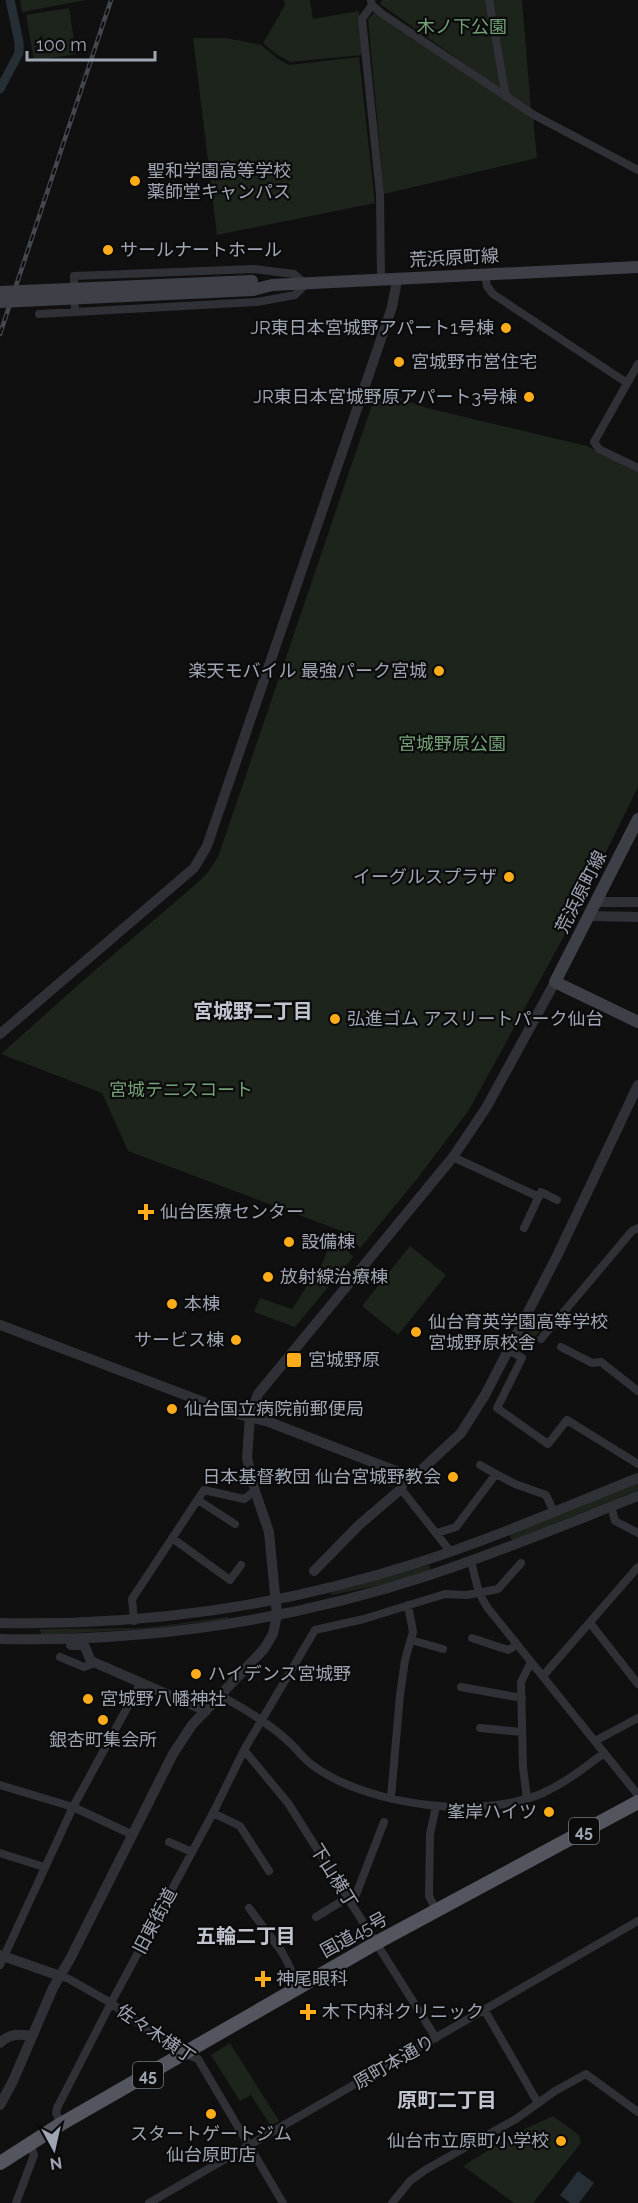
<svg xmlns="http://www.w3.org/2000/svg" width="638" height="2203" font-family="Raleway,'Noto Sans JP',sans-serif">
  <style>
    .green { fill: #1c241c }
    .water { fill: #252f35 }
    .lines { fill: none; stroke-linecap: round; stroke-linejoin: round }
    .canal { stroke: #252f35; stroke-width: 9 }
    .minor { stroke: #303136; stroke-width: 8 }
    .tertiary { stroke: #303136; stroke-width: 10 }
    .secondary { stroke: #3e4047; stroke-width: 12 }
    .trunk { stroke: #54565f; stroke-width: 14 }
    .rail-casing { stroke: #45474e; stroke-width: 4.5 }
    .rail { stroke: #0b0b0c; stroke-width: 2; stroke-dasharray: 7; stroke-linecap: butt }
    .secondary-bridge { stroke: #3e4047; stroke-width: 12 }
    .poi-dot { fill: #ffac1a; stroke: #0b0b0c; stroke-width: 2 }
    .labels { text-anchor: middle; stroke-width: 4.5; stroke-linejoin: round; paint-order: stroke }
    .shield { fill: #0b0b0c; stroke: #737881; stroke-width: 1.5 }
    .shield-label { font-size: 16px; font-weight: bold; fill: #9fa6b3 }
    .park-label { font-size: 18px; fill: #74a176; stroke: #0b0b0c }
    .poi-label { font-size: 18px; fill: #9fa6b3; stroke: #0b0b0c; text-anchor: start }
    .street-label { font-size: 18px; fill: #9fa6b3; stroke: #0b0b0c }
    .neighbourhood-label { font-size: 20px; font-weight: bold; fill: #c1c5cf; stroke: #0b0b0c }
  </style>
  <rect width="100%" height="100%" fill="#101011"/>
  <!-- green -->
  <path class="green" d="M20,0H86L22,12Z
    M284,0H310L313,19L359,11L362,55L290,62L276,54L263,43L285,5Z
    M382,0H485L503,91L380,4Z
    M492,0H522L531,109L509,94Z
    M69,8L76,54L34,61L26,15Z
    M374,13L533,118L537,158L384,194L368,19Z
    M193,38H226L261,45L278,59L289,65L359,57L375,203L217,235Z
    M377,390L427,408L587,446L638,472V787L570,925L469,1110L417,1179L360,1248L347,1233L128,1151L102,1093L1,1054L86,978L196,884L209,871L218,857Z
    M335,1239L339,1240L353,1257L295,1327L254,1312L260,1298L292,1309L323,1262L331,1241Z
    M410,1246L446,1275L398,1335L362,1306Z
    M535,1317L548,1325L527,1343L523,1351L519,1352L517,1346L531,1320L533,1321Z
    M638,1483V1490L512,1541L509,1534Z
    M429,1565L431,1570L386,1584L331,1595V1593Z
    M228,1617V1619L144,1629L41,1635L40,1629L144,1628Z
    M230,2043L279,2121L271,2126L251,2095L240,2101L211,2055Z
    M553,2116L579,2135L581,2143L533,2203H514L463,2166L516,2133Z"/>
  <!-- water -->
  <path class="water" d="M578,2171L594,2183L579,2203H570L560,2195Z"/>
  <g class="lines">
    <!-- canal -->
    <path class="canal" d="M0,89L19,53V42L10,0"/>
    <!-- minor -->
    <path class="minor" d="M489,0L506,97
      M371,1L372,5L362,19L380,194L381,281
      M372,5L381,13L534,115L638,170
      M485,275L487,286L493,294L627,383
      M39,314L257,302L295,295L306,284L294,274L254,269L74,276L75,311
      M638,364L594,442L599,449L638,468
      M453,1157L539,1197
      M524,1228L541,1192L557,1200
      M541,1339L632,1231L638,1228
      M561,1347L592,1363L601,1362L638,1391
      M509,1350L522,1358L497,1408L548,1444L567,1420L638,1464
      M480,1465L496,1474
      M401,1489L450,1551
      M198,1500L235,1524
      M611,1506L615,1521L638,1533
      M437,1533L456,1527L496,1474L515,1484L546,1495L554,1512
      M172,1538L230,1580L241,1565
      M471,1561L479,1593L487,1607L638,1795
      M134,1621L132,1599L204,1490L244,1499L255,1491
      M590,1623L638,1684
      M472,1638L508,1650L517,1645
      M411,1640L443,1649
      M60,1657L84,1667L95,1663
      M543,1676L638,1567
      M461,1687L522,1698
      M221,1696C245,1709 269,1723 289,1742C298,1750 305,1761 315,1767C370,1806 481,1820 543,1793C565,1783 584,1768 604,1753
      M480,1728L522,1732
      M595,1741L638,1718
      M244,1750L288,1803L436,2038
      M0,1785L73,1807L131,1834
      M391,1797L400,1695L405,1660L413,1632L408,1605
      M527,1799L523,1767L521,1682L531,1662
      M436,1806L430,1834L429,1896L436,1910
      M213,1813L240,1826L269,1871
      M169,1842L192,1852
      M0,1853L44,1867
      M352,1905L384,1822
      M249,1908L282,1952L300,1987
      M316,1917L347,1898
      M0,1965L73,1807L140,1684
      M60,1976L69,1979L111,2003L170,2047L198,2059L283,2203
      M484,2009L538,2103
      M61,2124L56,2113L57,2108L111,2003L213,1813L244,1750L315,1630L364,1619L445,1594L467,1595L498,1589L521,1563
      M16,2203L34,2155L30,2144
      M149,2203L638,1921
      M392,2203L410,2181L425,2170L516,2119L555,2091L586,2074L638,2112"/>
    <!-- tertiary -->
    <path class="tertiary" d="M596,902H638
      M590,916L638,917
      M0,1034L194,868L207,846L392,307L397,280
      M0,1325L230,1412L269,1422L388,1468L406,1474H417L461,1433L485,1395L558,1254L638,1085
      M314,1571L359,1525L401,1489L406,1474
      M0,1623C144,1626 279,1607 417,1563C492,1539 565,1507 638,1478
      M0,1639C147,1642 290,1621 430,1575C500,1552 569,1523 638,1496
      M71,1645H84L91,1661L206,1711
      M0,1955L60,1976
      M0,2043C10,2033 19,2034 32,2036
      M0,2105L13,2081L53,1988L70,1959L173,1754L192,1725L264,1649L273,1634L277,1615L269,1532L255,1491L247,1458L250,1417L258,1394L453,1157L486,1108L555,982"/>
    <!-- secondary -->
    <path class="secondary" d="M253,290L272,285L638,267
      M638,819L555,982L638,1022"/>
    <!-- trunk -->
    <path class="trunk" d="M0,2163L61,2124L376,1943L638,1802"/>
    <!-- rail casing -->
    <g class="rail-casing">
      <path id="rail" d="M0,334L111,0"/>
    </g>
    <!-- rail -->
    <use href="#rail" class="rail"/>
    <!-- secondary-bridge -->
    <path class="secondary-bridge" d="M0,292L252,281
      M0,302L253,290"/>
  </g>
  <!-- markers -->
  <g class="poi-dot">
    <circle cx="135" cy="181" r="6"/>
    <circle cx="108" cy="250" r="6"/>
    <circle cx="506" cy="328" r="6"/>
    <circle cx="399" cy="362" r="6"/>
    <circle cx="529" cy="397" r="6"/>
    <circle cx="439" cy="671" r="6"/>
    <circle cx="509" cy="877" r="6"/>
    <circle cx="335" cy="1019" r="6"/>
    <path d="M143 1203h6v6h6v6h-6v6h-6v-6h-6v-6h6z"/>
    <circle cx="289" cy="1242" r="6"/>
    <circle cx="268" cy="1277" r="6"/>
    <circle cx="172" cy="1304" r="6"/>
    <circle cx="416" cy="1332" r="6"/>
    <circle cx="236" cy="1340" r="6"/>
    <rect x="286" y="1352" width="16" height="16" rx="3"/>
    <circle cx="172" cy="1409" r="6"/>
    <circle cx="453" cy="1477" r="6"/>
    <circle cx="196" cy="1674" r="6"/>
    <circle cx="88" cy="1699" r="6"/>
    <circle cx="103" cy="1720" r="6"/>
    <circle cx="549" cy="1812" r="6"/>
    <path d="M260 1970h6v6h6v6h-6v6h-6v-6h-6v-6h6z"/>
    <path d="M305 2003h6v6h6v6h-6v6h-6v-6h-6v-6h6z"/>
    <circle cx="211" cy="2114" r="6"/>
    <circle cx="561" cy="2141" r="6"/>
  </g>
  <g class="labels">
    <!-- shield labels -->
    <g class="shield">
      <rect x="569" y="1818" width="30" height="26" rx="4.5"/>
      <rect x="133" y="2062" width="30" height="26" rx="4.5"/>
    </g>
    <g class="shield-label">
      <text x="584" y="1837">45</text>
      <text x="148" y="2081">45</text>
    </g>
    <!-- park labels -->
    <g class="park-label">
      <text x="462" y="33">木ノ下公園</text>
      <text x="452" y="750">宮城野原公園</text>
      <text x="181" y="1096">宮城テニスコート</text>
    </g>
    <!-- poi labels -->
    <g class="poi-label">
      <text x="147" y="177">聖和学園高等学校<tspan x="147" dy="21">薬師堂キャンパス</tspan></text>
      <text x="120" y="256">サールナートホール</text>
      <text x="494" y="334" text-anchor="end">JR東日本宮城野アパート1号棟</text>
      <text x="411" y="368">宮城野市営住宅</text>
      <text x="517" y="403" text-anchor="end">JR東日本宮城野原アパート3号棟</text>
      <text x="427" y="677" text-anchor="end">楽天モバイル 最強パーク宮城</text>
      <text x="497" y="883" text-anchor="end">イーグルスプラザ</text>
      <text x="347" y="1025">弘進ゴム アスリートパーク仙台</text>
      <text x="160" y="1218">仙台医療センター</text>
      <text x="301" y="1248">設備棟</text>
      <text x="280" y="1283">放射線治療棟</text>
      <text x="184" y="1310">本棟</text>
      <text x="428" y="1328">仙台育英学園高等学校<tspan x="428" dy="21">宮城野原校舎</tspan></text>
      <text x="224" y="1346" text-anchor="end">サービス棟</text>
      <text x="308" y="1366">宮城野原</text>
      <text x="184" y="1415">仙台国立病院前郵便局</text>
      <text x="441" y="1483" text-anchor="end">日本基督教団 仙台宮城野教会</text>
      <text x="208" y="1680">ハイデンス宮城野</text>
      <text x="100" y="1705">宮城野八幡神社</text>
      <text x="103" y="1746" text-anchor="middle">銀杏町集会所</text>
      <text x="537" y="1818" text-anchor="end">峯岸ハイツ</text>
      <text x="276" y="1985">神尾眼科</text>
      <text x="322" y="2018">木下内科クリニック</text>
      <text x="211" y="2140" text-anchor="middle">スタートゲートジム<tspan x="211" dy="21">仙台原町店</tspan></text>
      <text x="549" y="2147" text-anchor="end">仙台市立原町小学校</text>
    </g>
    <!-- street labels -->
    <g class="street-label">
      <text transform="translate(454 258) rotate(-3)" y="6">荒浜原町線</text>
      <text transform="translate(581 892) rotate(-63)" y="6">荒浜原町線</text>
      <text transform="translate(334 1876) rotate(58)" y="6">下山横丁</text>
      <text transform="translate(155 1921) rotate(-62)" y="6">旧東街道</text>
      <text transform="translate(354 1935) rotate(-29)" y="6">国道45号</text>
      <text transform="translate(156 2034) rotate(34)" y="6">佐々木横丁</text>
      <text transform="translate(394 2062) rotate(-30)" y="6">原町本通り</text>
    </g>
    <!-- neighbourhood labels -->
    <g class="neighbourhood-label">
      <text x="253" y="1018">宮城野二丁目</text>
      <text x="246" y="1943">五輪二丁目</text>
      <text x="447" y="2107">原町二丁目</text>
    </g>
  </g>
  <!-- north arrow -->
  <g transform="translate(54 2149) rotate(172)" stroke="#0b0b0c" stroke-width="4.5" paint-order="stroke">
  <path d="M0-4.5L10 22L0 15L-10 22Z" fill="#9fa6b3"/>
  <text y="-9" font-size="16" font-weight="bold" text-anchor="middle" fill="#9fa6b3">N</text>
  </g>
  <!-- scale -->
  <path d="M27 51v9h128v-9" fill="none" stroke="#9fa6b3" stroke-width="3"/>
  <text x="36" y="51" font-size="18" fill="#9fa6b3" stroke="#0b0b0c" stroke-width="4.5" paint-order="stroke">100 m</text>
</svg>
